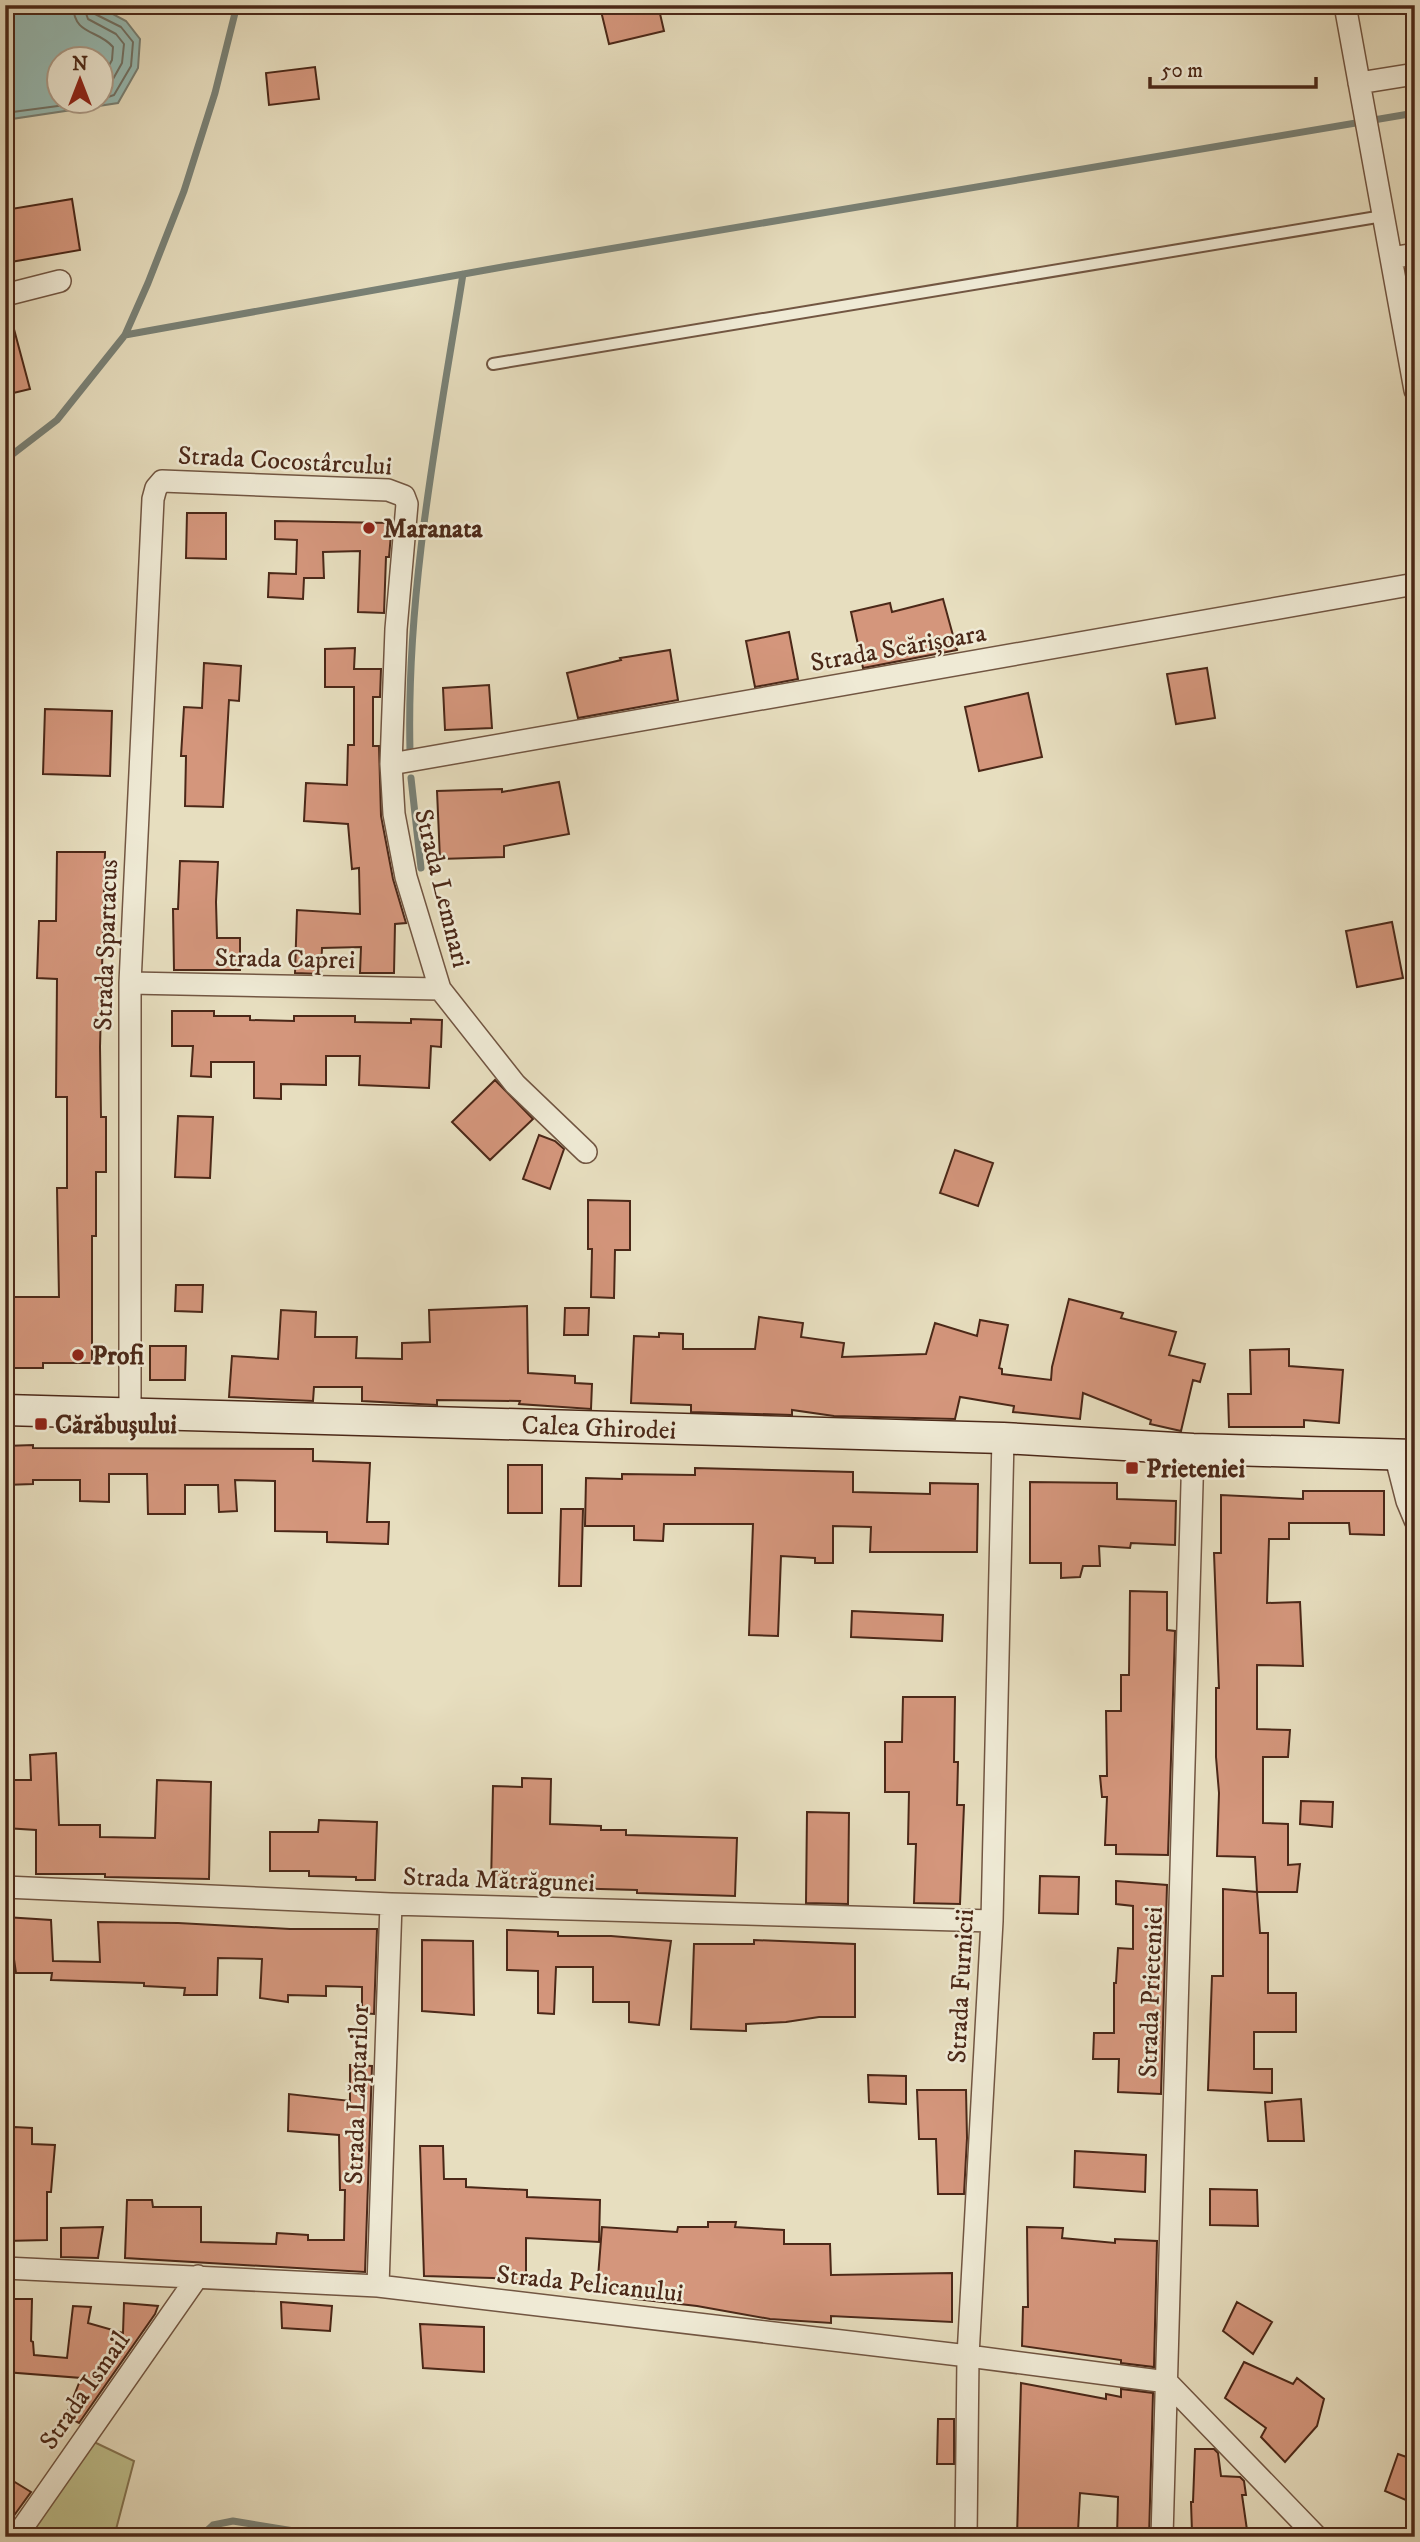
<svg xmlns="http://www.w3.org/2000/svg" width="1420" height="2542" font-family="'IM FELL DW Pica',serif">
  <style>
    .green { fill: #bebf8c; stroke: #847452; stroke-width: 2 }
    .water { fill: #97bcb5; stroke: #798176; stroke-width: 2; fill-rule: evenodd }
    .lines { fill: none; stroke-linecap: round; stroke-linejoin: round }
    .shore { stroke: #717266; stroke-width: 2 }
    .stream { stroke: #798176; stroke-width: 7 }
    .building { fill: #d4967c; stroke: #4b2818; stroke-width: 2 }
    .lane-casing { stroke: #725642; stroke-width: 14 }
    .street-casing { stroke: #725642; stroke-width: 24 }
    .secondary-casing { stroke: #4b2818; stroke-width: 33 }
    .path { stroke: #4b2818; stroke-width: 4.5; stroke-dasharray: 2 3.5; stroke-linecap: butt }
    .lane { stroke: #efead5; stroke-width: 10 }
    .street { stroke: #efead5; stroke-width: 21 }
    .secondary { stroke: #efead5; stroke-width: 30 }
    .poi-dot { fill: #8f2418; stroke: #efead5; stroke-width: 2.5 }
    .labels { text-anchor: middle; stroke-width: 5; stroke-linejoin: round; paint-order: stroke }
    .street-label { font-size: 26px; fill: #4b2818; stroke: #efead5 }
    .poi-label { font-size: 26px; font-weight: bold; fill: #4b2818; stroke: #efead5; text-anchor: start }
  </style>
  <rect width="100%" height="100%" fill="#e7debf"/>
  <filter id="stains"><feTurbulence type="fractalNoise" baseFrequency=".00286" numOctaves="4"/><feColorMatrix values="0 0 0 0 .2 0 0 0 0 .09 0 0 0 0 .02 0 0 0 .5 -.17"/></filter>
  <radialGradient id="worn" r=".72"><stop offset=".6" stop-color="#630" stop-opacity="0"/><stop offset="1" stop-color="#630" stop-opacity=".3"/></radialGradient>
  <!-- green -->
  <path class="green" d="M94,2442L134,2461L114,2537H28Z"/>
  <!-- water -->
  <path class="water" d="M5,5H96L126,21L140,39L138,68L118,103L5,120ZM60,60H102V102H60Z"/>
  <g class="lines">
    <!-- shore -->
    <path class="shore" d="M73,5C74,36 98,29 113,47L112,60L102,78
      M83,5L88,19L116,34L124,44L122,63L108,88L102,90
      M92,5L95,14L121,27L133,42L131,66L114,95L102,99
      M5,113L88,102"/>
    <!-- stream -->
    <path class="stream" d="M125,335L508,266L1415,113
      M5,460L57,420L125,335L148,283L184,191L215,93L237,5
      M410,751C406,590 438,431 463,274
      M411,778L421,868
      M200,2537L213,2525L233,2521L331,2537"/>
  </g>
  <!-- building -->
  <path class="building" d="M624,5H658L664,31L609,44L601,11Z
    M315,67L319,99L269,105L266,73Z
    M72,199L80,250L5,263V210Z
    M11,318L30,389L5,395V319Z
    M187,513H226V559L186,558Z
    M275,521L392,523L389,557H386L384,613L358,612L360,551L323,552L324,578H304L303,599L268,597L269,573L296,574L297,540L275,539Z
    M943,599L957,650L863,668L851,612L890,603L892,612Z
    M789,632L798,679L755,687L746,641Z
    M355,648L354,669H381L380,697H373V746H379L381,816L393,879L406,923L395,924L394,973H360L361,947L322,948L321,974L295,973L297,910L360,914L359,868L352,869L348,824L304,821L306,783L347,785L348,745H354V687H325V649Z
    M670,650L678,700L578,718L567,673L621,660L620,658Z
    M204,663L241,666L239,701L229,700L223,807L185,806L186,756H181L184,707L202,708Z
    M1207,668L1215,718L1176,724L1167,674Z
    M489,685L492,728L445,730L443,688Z
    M1028,693L1042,757L979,771L965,707Z
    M45,709L112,711L110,776L43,774Z
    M559,782L569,834L504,846V857L440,859L437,791L502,789V792Z
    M57,852H105L100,1047L101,1117H106V1172H96V1236H92V1363H43V1368H5V1297H59L57,1188H67V1097H56L57,979L37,978L39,921H56Z
    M180,861L218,862L216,902L217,938H240V970H174L173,909H178Z
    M1392,922L1403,978L1357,987L1346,931Z
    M172,1011H214V1016H250V1020L294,1021V1016H355V1022L411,1023V1019L442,1020L441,1047L431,1046L429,1088L359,1085L360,1056H326V1085L281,1084V1099L254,1098V1062H211V1077L191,1076L193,1046H172Z
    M495,1080L533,1119L490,1160L452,1122Z
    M178,1116L213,1117L210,1178L175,1177Z
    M539,1135L555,1141L564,1149L550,1189L523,1179Z
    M955,1150L993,1163L978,1206L940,1193Z
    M588,1200L630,1201V1250H615L614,1298L591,1297L592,1249H588Z
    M176,1285H203L202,1312L175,1311Z
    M1069,1299L1123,1313L1121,1318L1176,1332L1169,1355L1205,1364L1200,1382L1193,1380L1181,1431L1150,1424L1151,1420L1083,1393L1080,1419L1013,1412L1014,1406L960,1397L955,1419L834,1416L792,1410V1415L691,1412V1405L631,1403L634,1336L659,1337V1333L683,1334V1349H755L759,1317L803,1323L801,1337L844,1343L842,1357L926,1354L935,1323L977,1336L980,1320L1008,1325L999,1368L1002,1369V1374L1051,1380L1052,1367Z
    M527,1306L528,1373L575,1376V1383L592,1384L591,1409L519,1404L520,1401L437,1400V1405L362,1401V1387H314L313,1401L229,1397L232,1356L278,1359L281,1310L316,1312L315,1337H357L356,1358L402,1359V1343L430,1342L429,1310Z
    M565,1308H589L588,1335H564Z
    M150,1346H186L185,1380H150Z
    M1289,1349V1366L1343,1370L1339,1423L1304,1420V1427H1229L1228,1394H1251L1250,1350Z
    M33,1445V1448L313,1449V1461L370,1463L367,1522H389L388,1544L327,1542V1532L275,1531V1481L235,1480L237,1511L219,1512L218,1485H185V1514H148L147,1474H109V1502L80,1501V1480H33V1484L5,1485V1446Z
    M508,1465H542V1513H508Z
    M695,1468L853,1472V1492L930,1494V1483L978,1484L977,1552H870L871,1527L833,1526V1563H815V1558L781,1556L778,1636L749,1635L753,1524H664L663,1541L634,1540V1526H585L586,1478L622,1479V1474L695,1475Z
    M1030,1482L1117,1483V1499L1176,1501L1175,1545L1131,1543L1130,1548L1099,1546L1100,1566H1083L1080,1577L1061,1578V1563H1030Z
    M1303,1491H1384V1535L1350,1534L1349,1523H1289V1539H1269L1267,1603L1300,1602L1303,1666L1257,1665V1729L1290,1730L1288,1757H1263V1823L1288,1824V1865L1300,1864L1297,1892H1257L1255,1857L1217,1856L1219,1793L1216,1757V1688H1219L1214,1553H1221V1495L1303,1499Z
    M561,1509H583L581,1586H559Z
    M1130,1591L1167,1592V1630L1175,1631L1168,1855L1116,1854V1845H1105L1107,1797H1102L1100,1776H1107L1106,1711H1121V1675H1129Z
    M852,1611L943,1615L942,1641L851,1637Z
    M903,1697H955L954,1762H958L957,1805H964L960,1904L914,1903L916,1844H908L909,1792H885V1742H902Z
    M56,1753L59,1825H100V1837L155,1838L157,1780L211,1782L209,1879L105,1877V1874H36V1830L5,1828V1780H31L30,1755Z
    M522,1778L551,1779L550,1824L601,1826V1830H626V1835L737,1838L735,1896L637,1893V1890L491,1886L493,1786L522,1787Z
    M1301,1801L1333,1802L1332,1827L1300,1824Z
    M807,1812L849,1813L848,1904L806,1903Z
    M319,1820L377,1822L375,1880H356V1877L309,1876V1871H270V1832H318Z
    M1040,1876L1079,1877L1078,1914L1039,1913Z
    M1116,1881L1167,1885L1161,2094L1118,2092L1119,2059H1093L1094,2033H1114V1983H1116L1118,1948L1133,1949V1906L1116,1904Z
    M1223,1889L1257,1892L1260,1933H1268V1993H1296V2032H1254V2069H1272V2093L1208,2090L1212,1976H1223Z
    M5,1917L51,1920L53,1961L100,1962L98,1922L178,1923L290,1929H377L374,2014L362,2013V1987L326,1986V1996L288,1995V2002L260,1998L262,1959L218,1958L217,1995H184L185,1988L144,1986V1983L51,1980L52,1973H16L11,1939H5Z
    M507,1930L558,1932V1936H611L671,1941L659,2025L629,2022V2002H593V1967H556L554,2014L538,2013V1971L507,1970Z
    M422,1940L473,1941L474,2015L422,2011Z
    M754,1940L855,1944V2017H819L786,2022L746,2024V2031L691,2029L694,1944H754Z
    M350,2065L372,2066L365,2272L125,2258L127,2200H152L153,2207H201V2242L276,2244L277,2233L308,2235V2240H344L345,2190H340L339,2135L288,2131L289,2094L350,2101Z
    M868,2075L906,2076V2104L869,2102Z
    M917,2090H966L967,2138L964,2194H938L936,2139H919Z
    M1301,2099L1304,2141H1268L1265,2102Z
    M14,2127L32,2128V2144L55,2145L51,2192H47V2240L5,2241V2156H12Z
    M420,2146H443L444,2179H466V2187L527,2190V2197L600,2200L599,2242L526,2238V2282L493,2278L424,2276Z
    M1075,2151L1146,2155L1145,2192L1074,2187Z
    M1210,2189L1257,2190L1258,2226L1210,2225Z
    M708,2222H736L735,2227L784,2230V2244H830L831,2275L952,2273V2322L831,2316V2323L770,2319L697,2306L636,2299L597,2290L602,2227L677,2232L678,2227H708Z
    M103,2227L98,2258L61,2257V2228Z
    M1027,2227L1063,2228L1062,2238L1115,2243V2239L1157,2241L1154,2367L1121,2363V2360L1022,2346L1023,2307H1028Z
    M5,2299H32L31,2341L33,2342L34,2355L67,2358L73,2306L91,2307L88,2323L123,2333L124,2303L158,2306L155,2314L79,2423L66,2416L81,2378L5,2372Z
    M281,2302L332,2306L330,2331L282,2328Z
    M1237,2302L1272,2322L1253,2354L1223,2331Z
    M420,2324L484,2327V2372L423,2368Z
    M1244,2362L1293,2384L1297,2378L1324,2399L1317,2426L1285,2462L1261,2437L1266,2428L1225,2398Z
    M1021,2383L1106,2399V2394L1121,2397V2389L1153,2393L1149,2537H1117L1118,2497L1080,2493L1078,2531L1049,2528V2537H1017Z
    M938,2419H954V2464H937Z
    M1195,2449H1214L1218,2453L1221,2476L1240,2477L1244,2481L1246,2495H1242L1248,2537L1192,2533L1191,2502H1193Z
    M1398,2454L1415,2460V2504L1385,2491Z
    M5,2476L31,2492L5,2528Z"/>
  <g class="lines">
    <!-- lane casing -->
    <g class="lane-casing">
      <path id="lane" d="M493,364L1383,216"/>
    </g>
    <!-- street casing -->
    <g class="street-casing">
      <path id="street" d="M1345,5L1415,390
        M1359,83L1415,74
        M1391,258L1415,254
        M5,295L60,281
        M391,764L1415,584
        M130,983L440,989
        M130,1413V983L153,499L156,488L162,481L388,490L404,496L407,504L396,629L391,764L394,814L406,877L440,989L515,1084L586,1152
        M1395,1454L1407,1501L1415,1520
        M5,1887L391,1904L992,1921
        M5,2268L378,2286L968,2356L1167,2382L1317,2537
        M378,2286L391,1904
        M16,2537L198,2276
        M966,2537L968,2356L992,1921L1003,1438
        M1162,2537L1193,1449"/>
    </g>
    <!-- secondary casing -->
    <g class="secondary-casing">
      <path id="secondary" d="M5,1410L1003,1438L1193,1449L1415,1455"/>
    </g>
    <!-- path -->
    <path class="path" d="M185,2537C196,2528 213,2534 226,2537"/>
    <!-- lane -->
    <use href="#lane" class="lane"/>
    <!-- street -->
    <use href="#street" class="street"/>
    <!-- secondary -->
    <use href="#secondary" class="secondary"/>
  </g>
  <!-- markers -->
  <g class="poi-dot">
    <circle cx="369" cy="528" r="7"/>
    <circle cx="78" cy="1355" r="7"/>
    <rect x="34" y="1417" width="14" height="14" rx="3.5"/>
    <rect x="1125" y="1461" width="14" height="14" rx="3.5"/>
  </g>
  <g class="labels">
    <!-- street labels -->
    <g class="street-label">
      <text transform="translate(285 460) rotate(3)" y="9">Strada Cocostârcului</text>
      <text transform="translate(898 647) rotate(-10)" y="9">Strada Scărișoara</text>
      <text transform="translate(443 888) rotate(76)" y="9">Strada Lemnari</text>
      <text transform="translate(105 945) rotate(-88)" y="9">Strada Spartacus</text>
      <text transform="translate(285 958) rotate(1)" y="9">Strada Caprei</text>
      <text transform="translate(599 1427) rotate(2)" y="9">Calea Ghirodei</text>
      <text transform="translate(499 1879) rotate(2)" y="9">Strada Mătrăgunei</text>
      <text transform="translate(960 1986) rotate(-87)" y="9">Strada Furnicii</text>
      <text transform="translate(1150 1992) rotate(-88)" y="9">Strada Prieteniei</text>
      <text transform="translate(356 2094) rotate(-88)" y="9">Strada Lăptarilor</text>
      <text transform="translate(590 2283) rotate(6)" y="9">Strada Pelicanului</text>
      <text transform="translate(84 2390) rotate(-55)" y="9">Strada Ismail</text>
    </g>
    <!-- poi labels -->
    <g class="poi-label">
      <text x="383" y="537">Maranata</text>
      <text x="92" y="1364">Profi</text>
      <text x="55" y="1433">Cărăbușului</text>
      <text x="1146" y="1477">Prieteniei</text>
    </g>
  </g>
  <!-- margin -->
  <rect width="1420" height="2542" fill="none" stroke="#e7debf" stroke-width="28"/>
  <rect x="7" y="7" width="1406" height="2528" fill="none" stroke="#4b2818" stroke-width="3.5"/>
  <rect x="14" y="14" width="1392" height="2514" fill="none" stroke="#4b2818" stroke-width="2"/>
  <!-- north arrow -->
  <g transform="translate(80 80)"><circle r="33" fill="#efead5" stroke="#ad9c89" stroke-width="2"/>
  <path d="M0-5L12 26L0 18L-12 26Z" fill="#8f2418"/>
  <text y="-10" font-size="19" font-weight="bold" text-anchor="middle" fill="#4b2818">N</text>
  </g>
  <!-- scale -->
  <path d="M1150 77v10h166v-10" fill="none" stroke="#4b2818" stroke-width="3.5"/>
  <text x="1161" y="77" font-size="21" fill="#4b2818" stroke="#efead5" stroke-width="5" paint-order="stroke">50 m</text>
  <rect width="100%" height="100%" filter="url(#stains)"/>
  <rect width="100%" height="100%" fill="url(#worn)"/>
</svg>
